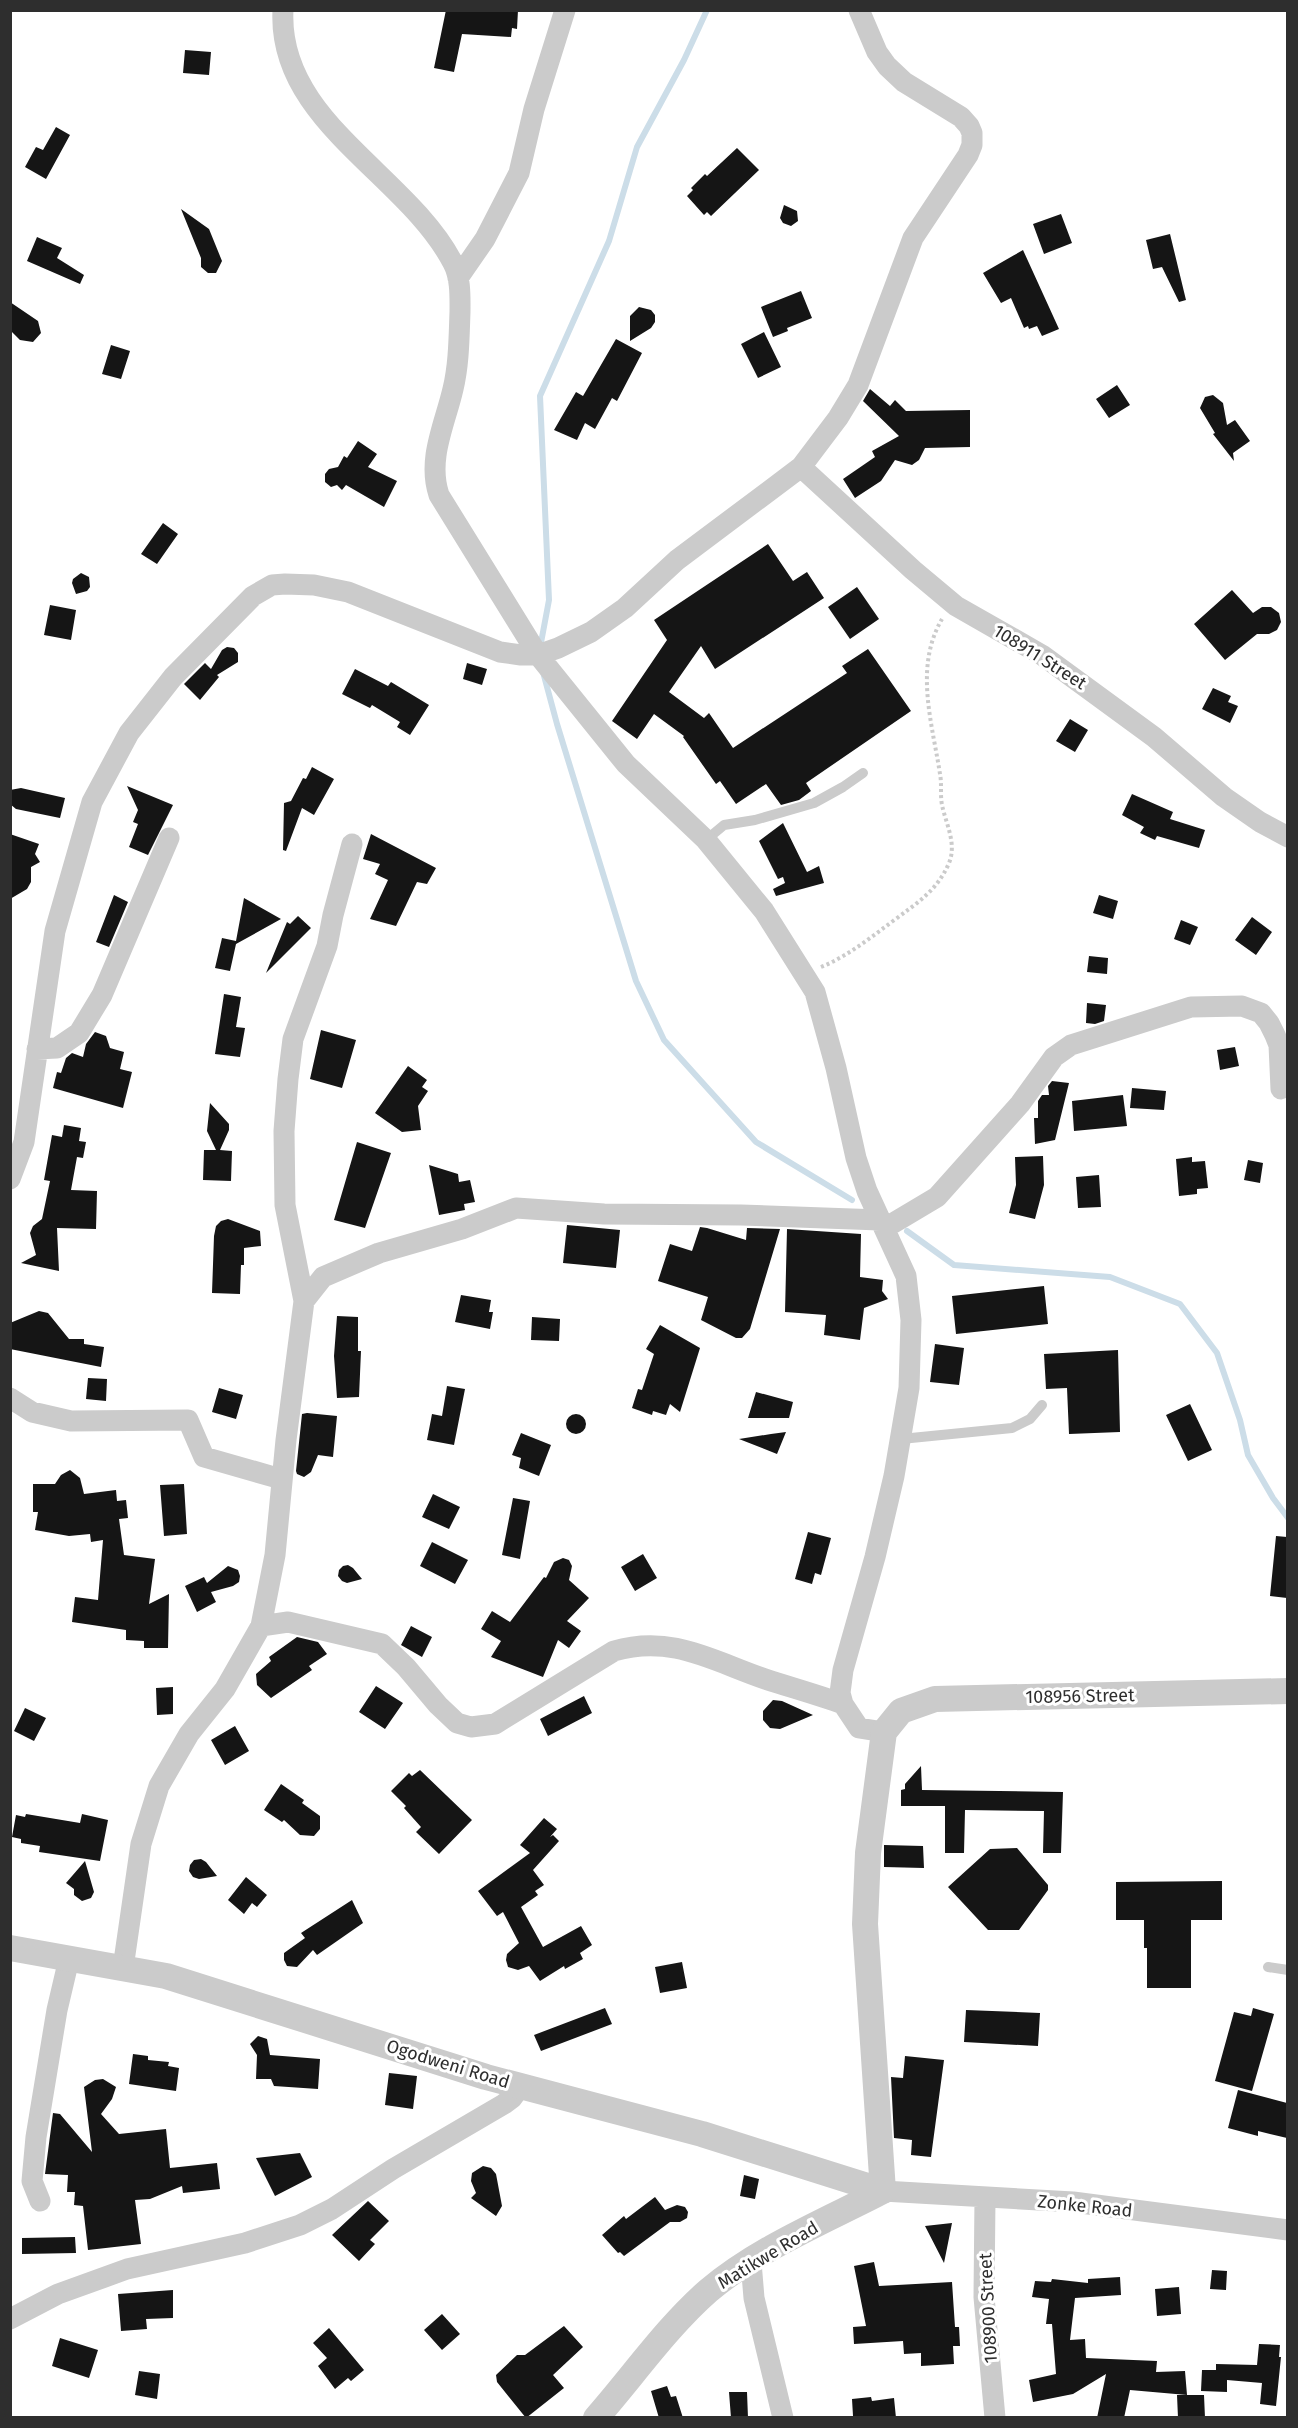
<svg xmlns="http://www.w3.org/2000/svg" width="1298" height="2428" font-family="'Fira Sans',sans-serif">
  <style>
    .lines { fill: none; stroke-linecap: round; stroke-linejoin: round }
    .stream { stroke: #ccdde8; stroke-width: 6 }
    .building { fill: #151515 }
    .path { stroke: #cbcbcb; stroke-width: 4; stroke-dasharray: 3 3; stroke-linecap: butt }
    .service { stroke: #cbcbcb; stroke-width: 10 }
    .minor { stroke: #cbcbcb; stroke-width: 21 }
    .tertiary { stroke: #cbcbcb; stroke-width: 26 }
    .labels { text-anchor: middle; stroke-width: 6; stroke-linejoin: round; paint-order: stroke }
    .street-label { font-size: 18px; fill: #2e2e2e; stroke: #fff }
  </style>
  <rect width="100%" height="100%" fill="#fff"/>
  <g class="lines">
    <!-- stream -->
    <path class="stream" d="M540,648L549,600L540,396L609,241L637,147L684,60L707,10
      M543,672L557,724L636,981L664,1040L756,1142L852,1200
      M907,1231L954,1265L1110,1277L1180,1304L1217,1353L1240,1420L1248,1455L1273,1498L1288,1518"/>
  </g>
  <!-- building -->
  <path class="building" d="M446,10H518L517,29L512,28L511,37L462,34L454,72L434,68Z
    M185,50L211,52L209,75L183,73Z
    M56,127L70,135L46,179L25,167L36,147L43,150Z
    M737,148L759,170L711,216L707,212L704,215L687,196L693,190L691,188L705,174L707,176Z
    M784,205L797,211L798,221L791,226L783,223L780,218Z
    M181,209L209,229L222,261L216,273H208L201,267V258Z
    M1061,214L1072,243L1044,254L1033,224Z
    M1170,234L1186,300L1179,302L1162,267L1153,269L1146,240Z
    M37,237L62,248L57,258L84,275L80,284L27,261Z
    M1023,250L1059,329L1042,336L1037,326L1029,329L1028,326L1024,328L1011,298L1001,303L983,273Z
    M801,291L812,318L787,328L788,331L773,337L761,307Z
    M10,302L38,321L41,333L33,342L20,340L10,330Z
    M639,307L651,310L655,315V322L651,328L630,341V316Z
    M764,332L781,367L758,378L741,344Z
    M616,339L642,353L617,401L612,398L595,429L585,423L577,440L554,430L576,392L583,396Z
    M111,345L130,351L121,379L102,374Z
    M1117,385L1130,405L1109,418L1096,399Z
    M870,389L890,406L895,400L906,411L970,410V447L925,448L919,460L912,465L895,460L881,481L855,498L843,479L875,457L872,451L899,436L863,401Z
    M1213,395L1223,403L1227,425L1235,420L1250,441L1233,453L1234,461L1213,434L1215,433L1200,408L1205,397Z
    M358,441L377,454L368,467L397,481L384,507L346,485L342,490L337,485L331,487L325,482V474L329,469L338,467L344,456L347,458Z
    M163,523L178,534L157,564L141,554Z
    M768,544L793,581L807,572L824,598L715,669L701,646L669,692L704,718L709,713L733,748L847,673L842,666L868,649L911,711L806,783L811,791L799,800L781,805L766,784L736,804L720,781L716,784L683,737L684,736L654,714L637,739L612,721L667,640L654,620Z
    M81,573L89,577L90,587L87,591L76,594L72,583L73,579Z
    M857,587L879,619L850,639L828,607Z
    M1232,590L1253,613L1262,607H1271L1279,613L1281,622L1277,630L1269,634H1257L1225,660L1194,624Z
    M50,605L76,610L71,640L44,635Z
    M227,647L234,648L238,653V662L217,675L219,677L200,700L184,684L205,663L211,669L222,650Z
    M467,663L487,669L482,685L463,679Z
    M355,669L388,686L391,682L429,705L410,735L397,727L400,722L372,705L370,708L342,694Z
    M1213,688L1231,696L1228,702L1238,706L1230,723L1202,709Z
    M1070,719L1088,730L1075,752L1056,741Z
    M312,767L334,779L314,815L302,808L286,851L283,850L284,803L291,801L303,778L306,779Z
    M127,786L173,805L148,855L129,847L138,824L133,822L138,810Z
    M21,788L65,798L60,818L16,809L10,804V790Z
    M1132,794L1173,812L1170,819L1205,830L1199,848L1157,836L1155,840L1140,833L1144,827L1122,815Z
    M783,823L807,872L819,866L824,883L776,896L773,889L785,883L783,877L778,879L759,841Z
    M10,834L39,844L35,854L40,862L31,867V882L27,889L10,899Z
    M371,834L436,868L427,884L417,882L396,926L370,919L388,880L375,874L380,864L363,859Z
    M114,895L128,902L109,947L96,942Z
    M1099,895L1118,901L1113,919L1093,913Z
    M244,898L281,919L236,944L230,971L215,968L222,938L236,941Z
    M298,916L311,928L266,973L287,922L290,924Z
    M1252,917L1272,932L1256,955L1235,940Z
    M1181,920L1198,927L1190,945L1174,939Z
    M1089,956L1108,958L1107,974L1087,972Z
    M224,994L241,997L236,1027L245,1028L240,1057L215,1054Z
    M1087,1003L1106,1005L1104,1021L1095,1024L1086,1023Z
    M321,1030L356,1040L342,1088L310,1079Z
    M95,1032L106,1036L110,1048L124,1052L120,1069L132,1072L123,1108L53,1088L57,1072L61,1073L66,1058L72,1053L83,1057L86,1044Z
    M1235,1047L1239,1066L1220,1070L1217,1050Z
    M408,1066L427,1080L422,1087L428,1091L418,1106L421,1130L402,1132L375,1113Z
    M1052,1081L1069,1083L1055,1140L1035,1144L1034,1118H1038V1101L1042,1095H1049L1048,1086Z
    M1132,1088L1166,1091L1164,1110L1130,1108Z
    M1123,1095L1127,1126L1074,1131L1072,1101Z
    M210,1103L229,1124V1130L220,1150L232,1151L231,1181L203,1180L204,1150H216L207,1131Z
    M64,1125L81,1128L79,1141L86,1142L83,1158L77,1157L71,1190L97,1191L96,1229L57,1228L59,1271L21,1263L36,1255L30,1233L33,1226L42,1219L50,1181L44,1180L52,1135L62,1137Z
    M357,1142L391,1153L365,1228L334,1220Z
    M1043,1156L1044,1185L1035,1219L1009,1213L1016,1185L1015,1157Z
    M1192,1157V1162L1205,1161L1208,1188L1197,1189V1194L1179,1196L1176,1159Z
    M1248,1160L1263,1163L1260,1183L1244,1180Z
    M429,1165L458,1174L459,1182L470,1180L475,1202L464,1204L465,1210L439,1215Z
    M1099,1175L1101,1207L1078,1208L1076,1177Z
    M228,1219L260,1231L261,1246L244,1248V1265H241L240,1294L212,1293L214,1236L216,1226L221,1221Z
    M567,1225L620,1230L616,1268L563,1263Z
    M700,1227L707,1228L746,1240L747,1228L780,1229L750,1329L742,1338H736L701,1320L708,1297L658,1281L670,1244L692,1251Z
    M787,1229L861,1234L860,1277L883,1280L882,1291L888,1299L864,1308L860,1340L824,1335L826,1315L785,1312Z
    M1044,1286L1048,1324L956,1334L952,1296Z
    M461,1295L491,1300L489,1312H493L490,1329L455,1322Z
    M39,1311L48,1313L69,1339H84V1344L104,1347L101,1367L10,1349V1323Z
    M337,1316L358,1317V1351H361L359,1397L337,1398L334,1356Z
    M532,1317L560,1319L559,1341L531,1340Z
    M660,1325L700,1348L680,1412L670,1404L666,1415L653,1411L652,1415L632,1408L638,1389L642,1390L654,1354L646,1349Z
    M935,1344L964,1348L959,1385L930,1382Z
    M1118,1350L1120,1432L1069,1434L1067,1388L1046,1389L1044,1354Z
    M88,1378L107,1379L106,1401L86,1399Z
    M447,1386L465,1389L454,1445L427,1440L432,1414L442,1416Z
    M219,1388L243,1395L236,1419L212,1412Z
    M756,1392L793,1402L789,1418H748Z
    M1190,1404L1212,1450L1188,1461L1166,1415Z
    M307,1413L337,1416L333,1457L318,1455L311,1472L304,1477L297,1474L296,1471L302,1414Z
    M566 1424a10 10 0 1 1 20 0a10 10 0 1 1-20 0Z
    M786,1432L777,1454L739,1439L771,1434Z
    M521,1433L551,1445L539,1476L519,1468L521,1458L512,1455Z
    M70,1470L80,1478L84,1494L116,1490L117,1501L126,1500L128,1518L119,1519L124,1555L155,1559L149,1604L169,1594L168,1648H144V1641L126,1640V1630L72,1622L75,1597L98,1600L103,1540L91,1542L90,1534L69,1536L35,1530L38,1512H33V1484H55L61,1475Z
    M184,1484L187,1534L164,1536L160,1485Z
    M433,1494L460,1507L449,1529L422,1517Z
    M513,1498L530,1501L520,1559L502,1555Z
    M808,1532L831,1538L821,1575L815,1573L812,1584L795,1579Z
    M1276,1536L1287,1537V1598L1270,1596Z
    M432,1542L468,1560L455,1584L420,1566Z
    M643,1554L657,1578L635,1591L621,1567Z
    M563,1558L569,1560L572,1566L569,1580L589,1598L567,1621L581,1631L569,1648L558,1640L543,1677L491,1657L501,1641L481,1629L492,1611L510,1622L544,1577L546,1578L554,1562Z
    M348,1565L353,1568L362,1579L347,1583L342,1581L338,1576L339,1570L343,1566Z
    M228,1566L238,1570L240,1576L239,1582L233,1586L211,1592L216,1602L197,1612L185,1586L204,1577L207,1583Z
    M411,1626L432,1637L422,1657L401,1645Z
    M297,1637L318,1642L327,1654L309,1666L312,1670L271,1698L257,1685L256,1674L271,1661L269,1657Z
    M376,1686L403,1703L385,1729L359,1712Z
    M173,1687V1714L157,1715L156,1688Z
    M584,1696L592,1713L548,1736L540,1719Z
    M773,1700L782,1701L813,1715L780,1729L770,1728L763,1720V1711Z
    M25,1708L46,1718L34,1741L14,1731Z
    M235,1726L249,1751L225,1765L211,1740Z
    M921,1766L922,1790L1063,1792L1061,1853H1043L1044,1811L965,1810L964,1853H945V1806H901V1790L905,1789V1784Z
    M420,1770L472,1820L439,1854L416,1832L421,1827L404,1808L406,1806L391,1791L409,1773L412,1776Z
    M281,1784L304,1800L302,1803L320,1816V1829L314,1836L300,1835L284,1820L282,1822L264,1810Z
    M26,1814L80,1823L82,1814L108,1820L100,1861L39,1852L40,1846L21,1843V1839L12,1837L16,1815L25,1817Z
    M544,1818L557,1829L550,1837L553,1835L559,1841L533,1870L544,1885L535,1891L538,1895L521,1907L543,1947L581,1926L592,1945L580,1953L583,1959L565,1969L564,1966L540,1981L529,1966L518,1970L508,1967L506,1960L507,1954L519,1943L503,1912L497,1916L478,1891L530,1853L520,1845Z
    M884,1845L923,1846L924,1868L884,1867Z
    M1017,1848L1048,1885V1890L1019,1930H988L948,1887L990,1849Z
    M201,1859L206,1862L217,1876L199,1879L193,1877L189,1871L190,1865L194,1860Z
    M85,1861L94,1892L91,1898L82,1901L74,1895V1889L66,1883Z
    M246,1877L267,1895L257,1907L252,1903L244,1914L228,1900Z
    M1222,1881V1920H1191V1988H1147V1948H1144V1920H1116V1882Z
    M352,1900L363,1923L317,1955L313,1950L297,1967L287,1966L284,1960V1953L305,1938L301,1933Z
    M682,1962L687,1988L660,1993L655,1967Z
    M605,2008L612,2024L541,2051L534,2035Z
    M1253,2008L1274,2014L1252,2091L1215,2081L1234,2012L1251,2016Z
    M966,2010L1040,2013L1038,2046L964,2042Z
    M258,2036L267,2039L270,2055L320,2059L318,2089L274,2086L271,2079H256L257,2055L250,2044Z
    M133,2054L148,2056V2060L169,2062L168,2066L179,2068L176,2091L129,2084Z
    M905,2056L944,2060L931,2157L911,2155L912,2140L894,2138L891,2077L903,2078Z
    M389,2073L417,2076L413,2109L385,2105Z
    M103,2079L116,2087L112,2099L101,2114L119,2134L166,2129L170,2168L217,2163L220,2189L183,2193L182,2186L150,2199L135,2200L141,2244L88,2250L83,2206L74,2205L75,2192H67L68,2175L45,2174L53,2113L60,2114L92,2152L84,2087L95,2080Z
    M1238,2090L1287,2103V2138L1258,2131V2136L1228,2128Z
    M300,2153L312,2177L275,2196L256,2158Z
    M483,2166L491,2168L496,2174L502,2206L496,2216L471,2198L476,2193L471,2181L472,2173Z
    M744,2175L759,2179L755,2199L740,2196Z
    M655,2197L665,2210L677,2205L685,2207L688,2212L687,2218L680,2222H670L624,2256L620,2252L618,2253L602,2235L624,2216L626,2219Z
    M368,2201L389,2221L370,2240L375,2244L359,2261L332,2235Z
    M952,2223L944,2263L925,2226Z
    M75,2237L76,2253L22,2254V2238Z
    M874,2262L879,2286L952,2282L955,2327H959L960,2346H953L954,2364L921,2366V2353L904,2354L903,2341L854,2344L853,2327L866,2326L854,2266Z
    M1212,2270L1227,2271L1226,2290L1210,2289Z
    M1120,2277L1121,2295L1075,2298L1070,2340L1085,2339L1086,2358L1157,2361L1156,2372L1185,2371L1187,2395L1130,2390L1124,2418H1097L1106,2374L1073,2394L1033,2402L1029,2380L1056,2374L1052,2324H1046L1049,2299L1032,2297L1035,2281L1051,2282L1052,2279L1088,2283V2279Z
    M1179,2287L1181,2314L1157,2316L1155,2289Z
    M173,2290V2318L146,2319L147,2329L121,2331L118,2294Z
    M442,2314L460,2334L442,2350L424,2330Z
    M564,2326L583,2347L553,2375L564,2388L526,2418L497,2382L496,2375L517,2355H525Z
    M329,2328L364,2370L351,2381L348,2378L335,2389L318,2366L327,2358L313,2343Z
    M60,2338L98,2350L89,2378L52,2366Z
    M1259,2344L1280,2345L1279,2357H1281L1276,2406L1260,2404L1262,2383L1227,2380V2392L1201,2391L1202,2370H1216V2364L1257,2365Z
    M139,2371L160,2374L157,2399L135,2395Z
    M667,2386L671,2397L676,2396L683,2418H659L651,2391Z
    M729,2392H747L748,2418H731Z
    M1177,2395H1204L1205,2418H1178Z
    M871,2397L872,2401L894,2398L896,2418L853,2416L852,2399Z"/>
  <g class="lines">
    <!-- path -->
    <path class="path" d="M821,967C848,956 870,938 893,921C917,903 937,891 949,863C957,844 946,824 942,805C940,795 942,784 940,774C932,722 914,667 942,619"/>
    <!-- service -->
    <path class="service" d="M706,840L724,825L755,820L814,803L843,787L863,773
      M901,1439L1012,1428L1030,1419L1042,1405
      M1268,1967L1288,1970"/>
    <!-- minor -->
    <path class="minor" d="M283,10C277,121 407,174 453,263C461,278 460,297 460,312C459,338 459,364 453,389C445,424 427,459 439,495L538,655L626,764L706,840L764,911L815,992L836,1068L856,1158L867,1191L906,1276L911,1320L909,1388L894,1476L875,1557L843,1670L840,1693L843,1704L859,1728L884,1732
      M458,278L485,239L519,173L534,109L565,10
      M801,467L913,570L956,606L1042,655L1154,737L1224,797L1260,822L1288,837
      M37,1049L57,1048L79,1033L102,995L169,838
      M10,1179L24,1142L55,931L92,802L129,733L173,677L253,596L272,585L285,584L314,585L348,592L500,652L521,655H538L558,648L591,632L625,608L677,560L801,467L838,418L858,385L913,238L968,155L972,145V133L969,126L961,117L904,82L887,66L877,52L859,10
      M885,1228L937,1197L1020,1104L1054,1057L1071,1045L1191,1007L1242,1006L1261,1013L1269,1023L1275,1035L1279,1045L1281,1089
      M304,1301L285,1205L284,1131L288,1079L293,1039L327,946L333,915L352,844
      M10,1398L32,1412L71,1421L188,1420L204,1457L281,1479
      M261,1626L288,1622L382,1644L406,1667L438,1705L457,1723L471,1727L495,1724L614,1651C673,1634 714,1662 768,1680C793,1688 818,1695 843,1704
      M123,1968L141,1844L159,1786L189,1734L225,1689L261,1626L275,1555L286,1440L304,1301L323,1277L379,1253L462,1229L516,1208L604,1214L741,1215L880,1220
      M883,2191L1073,2202L1288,2230
      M985,2198L984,2297L995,2418
      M40,2201L32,2181L36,2137L57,2010L69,1959
      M751,2262L754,2298L783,2418
      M10,2319L58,2294L127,2269L245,2243L300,2225L332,2209L393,2169L504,2104L512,2098L520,2087"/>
    <!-- tertiary -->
    <path class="tertiary" d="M10,1948L166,1976L486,2077L702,2134L883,2191
      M883,2191L865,1924L868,1853L884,1732L901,1711L935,1699L1288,1691
      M596,2418C633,2376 666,2328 708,2291C759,2248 825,2221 883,2191"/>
  </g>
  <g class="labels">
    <!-- street labels -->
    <g class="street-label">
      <text transform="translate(1040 657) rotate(32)" y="6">108911 Street</text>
      <text transform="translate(1080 1696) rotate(-1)" y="6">108956 Street</text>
      <text transform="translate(448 2064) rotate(17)" y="6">Ogodweni Road</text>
      <text transform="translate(1085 2206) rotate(6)" y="6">Zonke Road</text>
      <text transform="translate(768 2255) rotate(-31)" y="6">Matikwe Road</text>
      <text transform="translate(988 2308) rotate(-93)" y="6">108900 Street</text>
    </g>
  </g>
  <!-- border -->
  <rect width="1298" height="2428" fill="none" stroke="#2e2e2e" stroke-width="24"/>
</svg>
